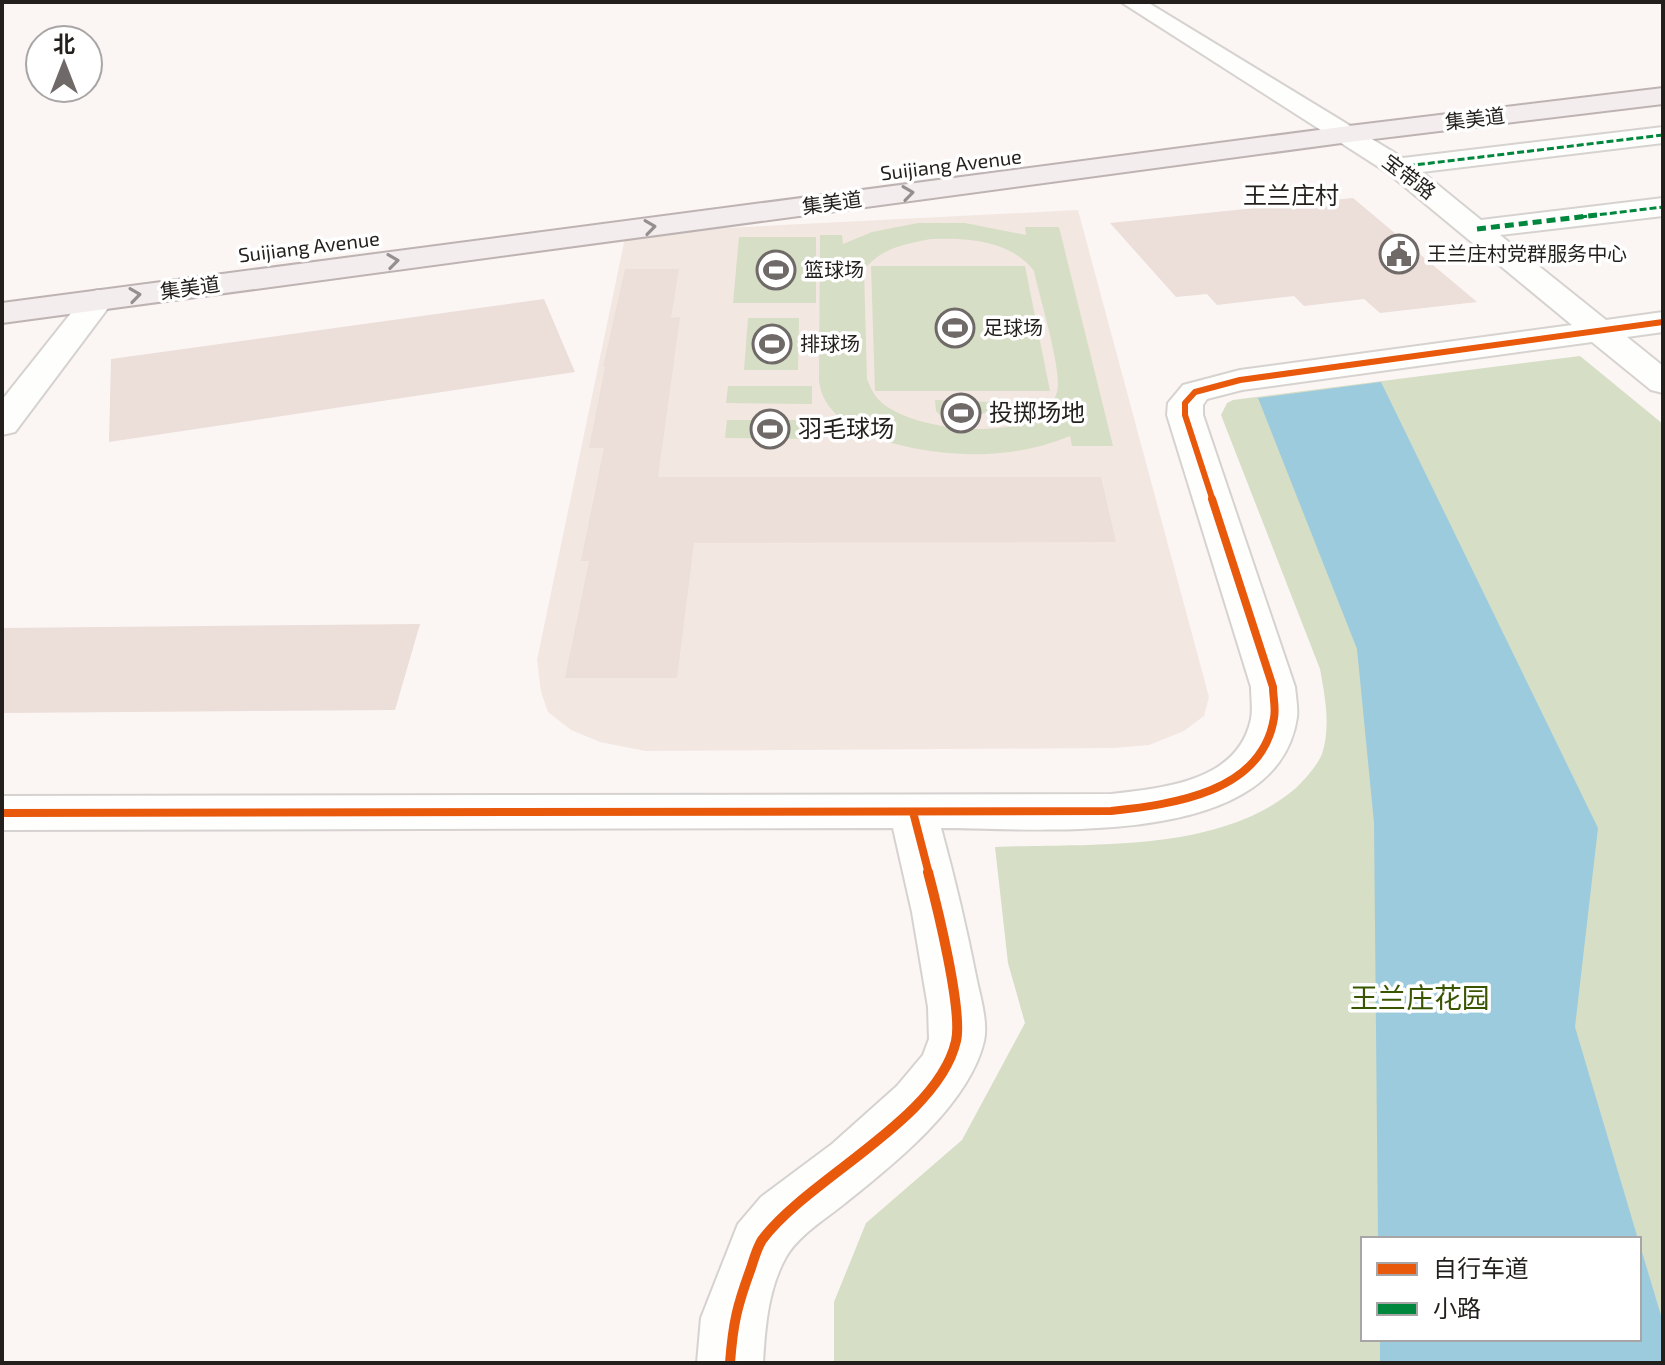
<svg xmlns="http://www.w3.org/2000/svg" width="1665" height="1365" font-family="'Exo 2','Noto Sans SC',sans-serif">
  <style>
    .built { fill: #f3e7e1 }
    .green { fill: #d6dec6; fill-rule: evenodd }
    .water { fill: #9dcbde }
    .building { fill: #ecded8 }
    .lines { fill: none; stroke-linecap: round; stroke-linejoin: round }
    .minor-casing { stroke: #d6d2d0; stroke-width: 4 }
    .major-casing { stroke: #beb3b3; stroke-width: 4 }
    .minor { fill: #fefefd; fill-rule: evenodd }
    .major { fill: #f3eded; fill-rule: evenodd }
    .quiet-far1 { stroke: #00873e; stroke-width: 3; stroke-dasharray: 7 3; stroke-linecap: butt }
    .quiet { stroke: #00873e; stroke-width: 5; stroke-dasharray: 9 5; stroke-linecap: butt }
    .cycleway-far2-casing { stroke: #fff; stroke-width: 10 }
    .cycleway-far1-casing { stroke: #fff; stroke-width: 13 }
    .cycleway-casing { stroke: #fff; stroke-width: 15 }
    .cycleway-far2 { stroke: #e8590c; stroke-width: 6 }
    .cycleway-far1 { stroke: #e8590c; stroke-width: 8 }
    .cycleway { stroke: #e8590c; stroke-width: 10 }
    .oneway { stroke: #95908f }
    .labels { text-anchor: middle; stroke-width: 7; stroke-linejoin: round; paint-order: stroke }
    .far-street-label { font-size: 20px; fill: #231f1d; stroke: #fff }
    .far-poi-label { font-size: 20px; fill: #231f1d; stroke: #fff; text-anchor: start }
    .far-quarter-label { font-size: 24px; fill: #231f1d; stroke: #fff }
    .poi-label { font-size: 24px; fill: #231f1d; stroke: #fff; text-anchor: start }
    .near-park-label { font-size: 28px; fill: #395500; stroke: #fff }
  </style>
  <rect width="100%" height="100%" fill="#fbf6f4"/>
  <!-- built -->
  <path class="built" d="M1078,210L1209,697L1204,716L1184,731L1149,745L1114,748L645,751L600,742L571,730L548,712L541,692L537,660L626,233Z"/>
  <!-- green -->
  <path class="green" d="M918,223H965L1026,235L1025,227H1059L1113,446H1072L1070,436C1043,447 1015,453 986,454C938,456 826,443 819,381L820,235H842L843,244L872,232ZM931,239C968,238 1010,240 1034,271C1039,296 1063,372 1057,392C1042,447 911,433 879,400C873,394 870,386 867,379L864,270C880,248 906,244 931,239Z
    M739,237H816V303H733Z
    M871,266H1025L1050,391H875Z
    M748,318H799L798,370H744Z
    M1580,356L1663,424V1363H834V1302L866,1223L962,1140L1025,1023L1008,963L995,847C1091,843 1219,854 1296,788C1305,779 1317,766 1322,754C1331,726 1325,697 1320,669L1221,415L1227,403L1233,400ZM1363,1239H1639V1339H1363Z
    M728,386H812V404L726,403Z
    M935,400L1021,403L948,423L936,411Z
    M727,420H814L813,439L725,438Z"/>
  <!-- water -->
  <path class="water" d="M1381,382L1598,828L1575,1027L1638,1239H1378L1374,823L1357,649L1258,398Z
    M1639,1242L1663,1322V1363H1380V1339H1639Z"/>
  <!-- building -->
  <path class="building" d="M1353,198L1477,302L1380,313L1364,299L1304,306L1294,296L1217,305L1207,294L1176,297L1110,223Z
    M625,269H679L671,318L680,317L658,477H1101L1116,542L694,543L677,678H565L589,561H581L604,448H589L605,367H603Z
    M544,299L575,372L109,442L111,359Z
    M420,624L395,710L2,713V628Z"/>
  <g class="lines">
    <!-- minor casing -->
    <g class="minor-casing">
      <path id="minor" d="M1121,2H1147L1403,158L1663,127V143L1422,172L1481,220L1663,198V216L1500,235L1606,320L1663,312V332L1627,337L1663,366V393L1651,390L1592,342L1242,390L1207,399L1203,405V415L1295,687C1296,697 1298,708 1297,717C1278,852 1038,828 941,828C955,879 967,930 977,981C981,999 988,1023 984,1041C969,1105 893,1165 844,1204C824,1220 799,1235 786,1257C768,1289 765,1328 763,1363H697L701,1318L738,1224L761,1197L832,1144L897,1086L923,1055L929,1039L928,1007L912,912L893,828L2,830V796L1111,794C1163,788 1238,782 1251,719C1253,709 1251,697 1251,687L1167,415L1168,403L1183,385L1240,370L1572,325L1388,173Z
        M98,290L109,293L114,300L15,432L2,435V400L87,293Z"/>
    </g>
    <!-- major casing -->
    <g class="major-casing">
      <path id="major" d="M1663,88V104L1349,142L2,323V303L1349,126Z"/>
    </g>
    <!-- minor -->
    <use href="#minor" class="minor"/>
    <!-- major -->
    <use href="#major" class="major"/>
    <!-- quiet-far1 -->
    <path class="quiet-far1" d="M1398,167L1663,135
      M1580,217L1663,207"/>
    <!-- quiet -->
    <path class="quiet" d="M1477,229L1597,215"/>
    <!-- cycleway-far2 casing -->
    <g class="cycleway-far2-casing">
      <path id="cycleway-far2" d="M1213,501L1185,415V403L1195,392L1240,380L1663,322"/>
    </g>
    <!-- cycleway-far1 casing -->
    <g class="cycleway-far1-casing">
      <path id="cycleway-far1" d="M913,812L929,874
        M2,813L1111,811C1173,804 1262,793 1274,718C1276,708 1273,697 1273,687L1212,499"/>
    </g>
    <!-- cycleway casing -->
    <g class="cycleway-casing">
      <path id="cycleway" d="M730,1363C733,1323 737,1306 751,1268C754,1259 757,1248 762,1240C808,1178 938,1120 956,1041C963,1011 937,906 928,872"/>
    </g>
    <!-- cycleway-far2 -->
    <use href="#cycleway-far2" class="cycleway-far2"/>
    <!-- cycleway-far1 -->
    <use href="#cycleway-far1" class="cycleway-far1"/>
    <!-- cycleway -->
    <use href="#cycleway" class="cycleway"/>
  </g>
  <!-- one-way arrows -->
  <defs><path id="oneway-chevron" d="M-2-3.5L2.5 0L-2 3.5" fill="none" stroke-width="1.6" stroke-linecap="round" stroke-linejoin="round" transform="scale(2)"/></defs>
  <g class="oneway">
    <use href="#oneway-chevron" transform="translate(908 193) rotate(-8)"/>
    <use href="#oneway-chevron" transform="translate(650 227) rotate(-8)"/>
    <use href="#oneway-chevron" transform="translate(393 261) rotate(-8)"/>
    <use href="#oneway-chevron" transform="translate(135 295) rotate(-8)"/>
  </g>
  <!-- icons -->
  <defs>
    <g id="civic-ring" transform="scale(2)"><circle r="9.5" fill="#fff" stroke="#6f6a68" stroke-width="1.5"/><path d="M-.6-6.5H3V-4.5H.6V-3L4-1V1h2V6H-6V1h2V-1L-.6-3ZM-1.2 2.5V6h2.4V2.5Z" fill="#6f6a68"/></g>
    <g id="stadium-ring" transform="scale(2)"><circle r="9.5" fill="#fff" stroke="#6f6a68" stroke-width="1.5"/><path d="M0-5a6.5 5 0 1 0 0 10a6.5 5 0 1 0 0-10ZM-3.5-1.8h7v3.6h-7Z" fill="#6f6a68"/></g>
  </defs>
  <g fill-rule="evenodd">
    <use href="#civic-ring" x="1399" y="254"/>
    <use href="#stadium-ring" x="776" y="270"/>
    <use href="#stadium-ring" x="955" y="328"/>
    <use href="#stadium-ring" x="772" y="344"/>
    <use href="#stadium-ring" x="961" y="413"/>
    <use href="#stadium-ring" x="770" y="429"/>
  </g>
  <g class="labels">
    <!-- far-street labels -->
    <g class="far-street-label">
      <text transform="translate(1475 119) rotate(-7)" y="7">集美道</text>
      <text transform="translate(951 165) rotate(-7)" y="7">Suijiang Avenue</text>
      <text transform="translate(1409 177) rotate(37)" y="7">宝带路</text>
      <text transform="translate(832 203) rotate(-8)" y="7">集美道</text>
      <text transform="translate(309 247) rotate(-7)" y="7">Suijiang Avenue</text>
      <text transform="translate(190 288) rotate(-8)" y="7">集美道</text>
    </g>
    <!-- far-poi labels -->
    <g class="far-poi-label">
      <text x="1427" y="261">王兰庄村党群服务中心</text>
      <text x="804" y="277">篮球场</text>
      <text x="983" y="335">足球场</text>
      <text x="800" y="351">排球场</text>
    </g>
    <!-- far-quarter labels -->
    <g class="far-quarter-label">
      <text x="1291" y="204">王兰庄村</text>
    </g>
    <!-- poi labels -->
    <g class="poi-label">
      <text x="989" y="421">投掷场地</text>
      <text x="798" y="437">羽毛球场</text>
    </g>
    <!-- near-park labels -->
    <g class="near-park-label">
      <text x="1420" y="1008">王兰庄花园</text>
    </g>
  </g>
  <!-- border -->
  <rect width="1665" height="1365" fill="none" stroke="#231f1d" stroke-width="8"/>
  <!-- legend -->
  <rect x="1361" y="1237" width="280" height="104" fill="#ffffff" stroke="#a7a5a5" stroke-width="2"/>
  <rect x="1377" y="1263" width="40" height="12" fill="#e8590c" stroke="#a7a5a5" stroke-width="2"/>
  <text x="1433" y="1277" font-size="24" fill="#231f1d">自行车道</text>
  <rect x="1377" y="1303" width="40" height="12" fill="#00873e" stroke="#a7a5a5" stroke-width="2"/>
  <text x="1433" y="1317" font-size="24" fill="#231f1d">小路</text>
  <!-- north arrow -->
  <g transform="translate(64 64)"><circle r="38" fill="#ffffff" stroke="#a7a5a5" stroke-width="2"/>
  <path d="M0-6L14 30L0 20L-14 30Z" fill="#6f6a68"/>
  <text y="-12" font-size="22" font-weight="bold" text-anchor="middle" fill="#231f1d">北</text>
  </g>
</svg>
